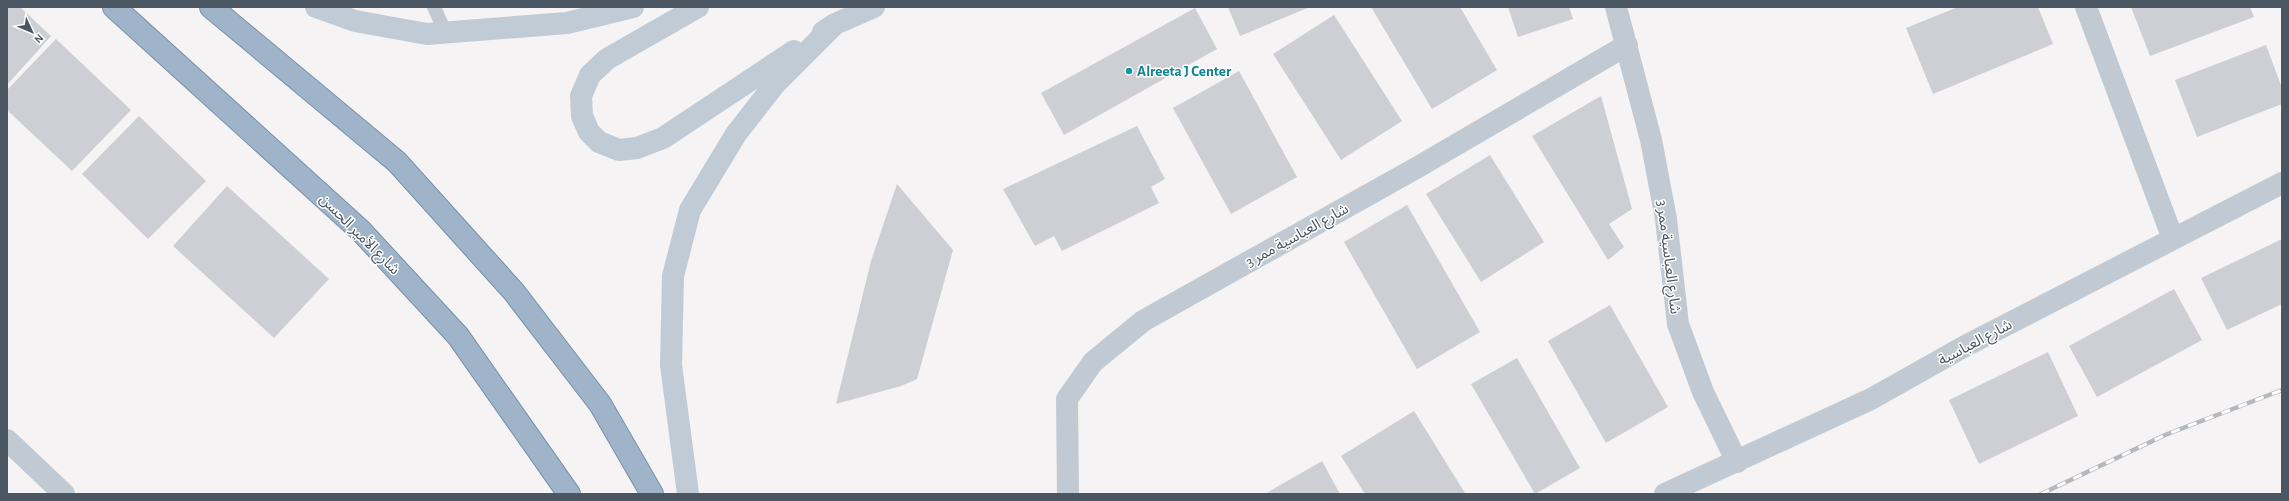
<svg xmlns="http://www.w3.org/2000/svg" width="2289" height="501" font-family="'Alegreya Sans','Noto Sans Arabic',sans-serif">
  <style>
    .building { fill: #cdcfd5 }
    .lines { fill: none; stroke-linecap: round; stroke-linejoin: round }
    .trunk-casing { stroke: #7690ad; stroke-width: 24 }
    .service { stroke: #c1cad2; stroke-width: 14 }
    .minor { stroke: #c1cad2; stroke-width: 22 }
    .secondary { stroke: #c1cbd6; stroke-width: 22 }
    .trunk { stroke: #9fb4c9; stroke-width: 22 }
    .rail-casing { stroke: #b5b8bd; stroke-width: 4.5 }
    .rail { stroke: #fff; stroke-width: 3; stroke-dasharray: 9; stroke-linecap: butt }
    .culture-dot { fill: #0f9aa8; stroke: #fff; stroke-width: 1.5 }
    .labels { text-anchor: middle; stroke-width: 3; stroke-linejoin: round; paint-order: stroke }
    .culture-label { font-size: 15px; font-weight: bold; fill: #0d838f; stroke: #fff; text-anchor: start }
    .street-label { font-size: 15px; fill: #4a5661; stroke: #fff }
  </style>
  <rect width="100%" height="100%" fill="#f5f3f3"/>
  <!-- building -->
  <path class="building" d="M7,7H20L51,36L7,85Z
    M1228,7H1310L1240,36Z
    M1371,7H1460L1497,70L1432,109Z
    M1508,7H1569L1573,19L1518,37Z
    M1958,7H2038L2053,44L1933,94L1906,28Z
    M2131,7H2250L2254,17L2150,56Z
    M1195,8L1217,49L1064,135L1041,93Z
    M1334,15L1402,121L1341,160L1273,54Z
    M56,39L131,110L72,171L7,110V90Z
    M2266,45L2282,88V104L2197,137L2175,80Z
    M1239,71L1297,177L1231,214L1173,108Z
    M1601,96L1632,209L1609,224L1624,247L1608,260L1532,136Z
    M139,116L206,181L148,239L82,174Z
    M1137,126L1165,179L1151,187L1159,203L1062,251L1054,236L1035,246L1003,189Z
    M1490,155L1544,242L1481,282L1426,194Z
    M897,184L953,250L917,379L901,386L836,404L871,261Z
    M227,186L329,279L274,338L173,246Z
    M1407,205L1480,332L1417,369L1344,242Z
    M2282,239V304L2227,330L2201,278Z
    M2174,289L2202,340L2097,397L2069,346Z
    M1610,305L1668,407L1606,443L1548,341Z
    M2048,352L2078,416L1979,464L1949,400Z
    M1517,358L1580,468L1535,494L1471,384Z
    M1414,411L1465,493L1365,494L1341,456Z
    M1322,461L1340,494H1265Z"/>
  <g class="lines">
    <!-- trunk casing -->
    <g class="trunk-casing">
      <path id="trunk" d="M114,7L361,231L458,336L569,494
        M211,7L397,162L514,292L600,404L652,494"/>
    </g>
    <!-- service -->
    <path class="service" d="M434,7L446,34"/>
    <!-- minor -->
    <path class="minor" d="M1616,7L1651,140L1666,219L1678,324L1703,392L1737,462
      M2086,7L2173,239
      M7,440L64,494
      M1068,494L1067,399L1093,362L1143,321L1418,167L1627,45
      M1665,494L1871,399L1967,345L2282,183"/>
    <!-- secondary -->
    <path class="secondary" d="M316,7L355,21L427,34L567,23L633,7
      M698,7L607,59L590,75L581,96L582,116L589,132L599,142L619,150L637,148L663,138L794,51
      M823,32L835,24L874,7
      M688,494L671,365L673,276L690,210L736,134L775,84L835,24"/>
    <!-- trunk -->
    <use href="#trunk" class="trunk"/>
    <!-- rail casing -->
    <g class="rail-casing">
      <path id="rail" d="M2041,494L2165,435L2282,390"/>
    </g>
    <!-- rail -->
    <use href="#rail" class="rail"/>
  </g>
  <!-- markers -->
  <circle class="culture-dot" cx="1129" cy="71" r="4"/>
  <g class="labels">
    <!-- culture labels -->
    <g class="culture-label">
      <text x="1137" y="76">Alreeta J Center</text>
    </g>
    <!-- street labels -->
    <g class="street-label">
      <text transform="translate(360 234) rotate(45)" y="5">شارع الأمير الحسن</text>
      <text transform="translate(1297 235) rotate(-29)" y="5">شارع العباسية ممر 3</text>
      <text transform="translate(1669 257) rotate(83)" y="5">شارع العباسية ممر 3</text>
      <text transform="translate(1975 342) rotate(-28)" y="5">شارع العباسية</text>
    </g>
  </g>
  <!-- border -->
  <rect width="2289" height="501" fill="none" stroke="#4a5661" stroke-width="16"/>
  <!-- north arrow -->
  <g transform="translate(32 32) rotate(134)" stroke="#ffffff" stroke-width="3" paint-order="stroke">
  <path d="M0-3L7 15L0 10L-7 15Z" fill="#4a5661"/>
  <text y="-6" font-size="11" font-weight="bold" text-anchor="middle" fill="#4a5661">N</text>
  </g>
</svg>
